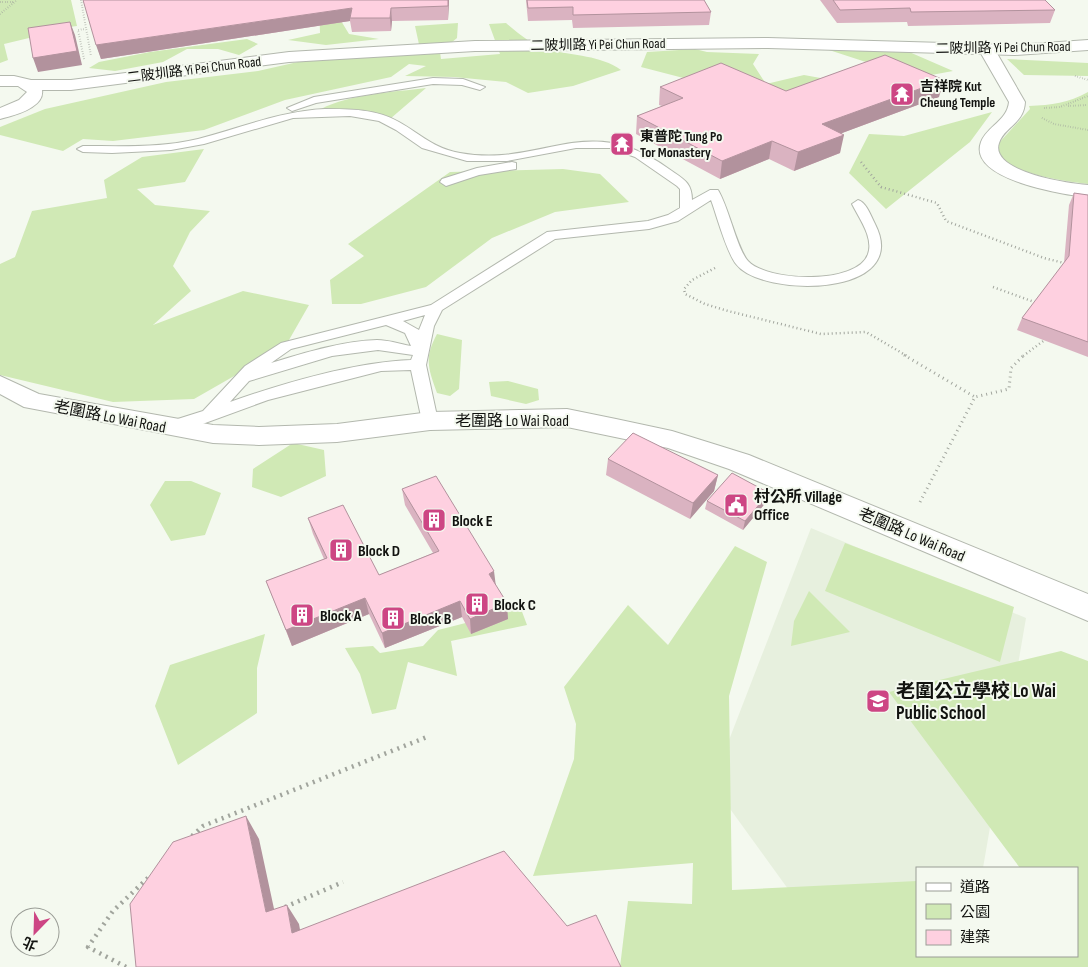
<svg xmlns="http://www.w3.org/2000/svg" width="1088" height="967" font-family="'Sofia Sans Condensed','Noto Sans TC',sans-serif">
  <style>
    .built { fill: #e7f0de }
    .green { fill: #d0e9b5 }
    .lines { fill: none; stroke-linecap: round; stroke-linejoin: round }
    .lane-casing { stroke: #b3b8ae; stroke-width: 2 }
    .street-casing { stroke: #b3b8ae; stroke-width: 2 }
    .secondary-casing { stroke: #b3b8ae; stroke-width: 2 }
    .path-far3 { stroke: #a1a59d; stroke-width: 2; stroke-dasharray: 0.5 2; stroke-linecap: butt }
    .path-far2 { stroke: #a1a59d; stroke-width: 2.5; stroke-dasharray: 1 3; stroke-linecap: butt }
    .path-far1 { stroke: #a1a59d; stroke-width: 3; stroke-dasharray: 1 4; stroke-linecap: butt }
    .path { stroke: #a1a59d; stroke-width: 4.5; stroke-dasharray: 2 5; stroke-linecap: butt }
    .lane { fill: #fff; fill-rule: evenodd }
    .street { fill: #fff; fill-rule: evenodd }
    .secondary { fill: #fff; fill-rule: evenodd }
    .wall { fill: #dab3c1 }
    .shaded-wall { fill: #b2929d }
    .building { fill: #fed0e0; stroke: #b2929d }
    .labels { text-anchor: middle; stroke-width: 4; stroke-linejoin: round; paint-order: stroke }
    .far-street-label { font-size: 14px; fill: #121310; stroke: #f4f9ef }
    .far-poi-label { font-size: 14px; font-weight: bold; fill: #121310; stroke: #f4f9ef; text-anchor: start }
    .street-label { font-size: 16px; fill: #121310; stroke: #f4f9ef }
    .poi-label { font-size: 16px; font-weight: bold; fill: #121310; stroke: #f4f9ef; text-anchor: start }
    .near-poi-label { font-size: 19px; font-weight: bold; fill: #121310; stroke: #f4f9ef; text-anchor: start }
  </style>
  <rect width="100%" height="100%" fill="#f4f9ef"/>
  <!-- built -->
  <path class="built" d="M811,528L1026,618L983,868H917V922L830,947L712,784Z"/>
  <!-- green -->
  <path class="green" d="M0,0H71L77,26L54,29V32L4,44L8,60L0,63Z
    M319,1H329L349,34L379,39L326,45L288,40L320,33Z
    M458,23L457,38L440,52L441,59L500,54L489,24L506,23C518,33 534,47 550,50C574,56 600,55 621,70L573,86L528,93L506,82L454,77L405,76L426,66L409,64L391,77L285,100L204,130L113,141L83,139L63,151L0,135V127L45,109L166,82L258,71L311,59L420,49L415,26Z
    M247,39L258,44L239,55L218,49H187L163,62L115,71L89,68L99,62L150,52Z
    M900,48L953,71L915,78L829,50Z
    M695,49L707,52L759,54L753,64L766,84L804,75L837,81L796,102L722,88L641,67L647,52Z
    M1007,59L1088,63V76L1024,75Z
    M426,88L390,119L368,111L321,109C350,94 394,92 426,88Z
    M1088,92V184C1057,180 1027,176 1000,159L997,145L1030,109L1029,106C1052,105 1068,103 1088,92Z
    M992,112L970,142L886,209L849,173L869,134L904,136Z
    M204,149L185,182L137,189L155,205L210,211L190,232L173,266L191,291L153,325L243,291L309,305L285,347L194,399L113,402L0,375V264L15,257L32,211L107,198L104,180L142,157Z
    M563,169L600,174L629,202L555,212L492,238L426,287L361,304H332L330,280L364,256L348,244L450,172Z
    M437,334L462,340L459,389L450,396L437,393C428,368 424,358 437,334Z
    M508,381L538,389L539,400L526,404L491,396L489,382Z
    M293,443L324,450L326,476L281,497L252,487L253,469Z
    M165,481H191L221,493L205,535L171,541L150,505Z
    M845,543L1014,607L1000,662L825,591Z
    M735,546L767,562L729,696L732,890L917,881V956H1077V868H1020L889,692L1061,651L1088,661V967H620L628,901L692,904L693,863L533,876L574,759L576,724L564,687L628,605L668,645Z
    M809,591L850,632L791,646L794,621Z
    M521,609L527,625L451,641L457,676L408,662L396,709L372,714L360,674L345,648L373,646L380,653L423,646L438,630Z
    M265,634L257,668V713L178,765L155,706L170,665Z"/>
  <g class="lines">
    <!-- lane casing -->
    <g class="lane-casing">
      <path id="lane" d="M433,78L463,79L485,87L480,90L462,85L433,84L316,103L292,111L287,108L314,97Z
        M325,109C350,109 377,109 399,122C422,135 433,148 460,153C544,168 586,109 669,169C683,179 692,182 692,200L710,190H718C729,208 737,249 748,261C767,282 858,285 868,254C874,238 859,218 852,204L858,200C866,202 871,216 875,224C913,298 761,298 736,264C726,251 717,216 711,200L678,221L649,229L555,239L442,310L434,326L426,365L438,421L436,425H424L422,421L411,370L381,371L268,400L186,430L171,433L165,431L163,427L165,423L203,411L245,366L281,343L431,305L547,232L648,221L668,215L680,208V189L677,186L635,157L610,148H576L507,161H467L422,148L396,130L379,121L350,116L293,118L204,144L171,150L112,153L83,152L77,149L83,146C121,146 161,148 198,139C241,128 280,111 325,109ZM425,315L419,330L403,321ZM386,325L405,333L411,346C400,344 388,340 377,340C342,341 304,353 271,363L291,349ZM378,350L413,355L411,360C356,362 283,383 230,402L249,381L332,356Z
        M512,162L516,163V169L479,175L446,186L440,182L442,179L477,168Z"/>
    </g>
    <!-- street casing -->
    <g class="street-casing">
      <path id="street" d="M987,45L995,50L1025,102C1024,124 1004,127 999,143C989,172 1070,184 1088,185V197C1066,195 967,180 981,142C987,126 1007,121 1009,102L979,50Z
        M0,376L39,394L213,425L259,427L337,424L430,412L567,409L616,419L672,431L749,455L1088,594V621L729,469L668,448L567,427L430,430L337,442L259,445L213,443L24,407L0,394Z"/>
    </g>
    <!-- secondary casing -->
    <g class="secondary-casing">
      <path id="secondary" d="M768,38L1015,45L1088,40V50L1015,55L768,48L475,51L289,62L71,90H42C45,108 13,116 0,119V108L19,100L27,92L18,86H0V76H14L31,80H71L289,52L475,41Z"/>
    </g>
    <!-- path-far3 -->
    <path class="path-far3" d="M81,0L91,56
      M0,2H14
      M0,14L17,0
      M84,59L78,30L85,29
      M1075,76L1088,80
      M1068,106L1088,105
      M1044,108L1060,107L1088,96
      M1042,118L1054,124L1088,130"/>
    <!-- path-far2 -->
    <path class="path-far2" d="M861,162L881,187L937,203L946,221L1044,258L1068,264
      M715,268L692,280L684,289L685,294L705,304L728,311L821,334L866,332L907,356
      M993,287L1037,303
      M1023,356L1046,339"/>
    <!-- path-far1 -->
    <path class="path-far1" d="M904,355L975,397
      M920,502L975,397L1009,389L1011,368L1024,355"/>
    <!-- path -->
    <path class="path" d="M192,836L203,826L427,737
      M285,907L343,882
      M126,967L88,947L113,911L151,875"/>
    <!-- lane -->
    <use href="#lane" class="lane"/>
    <!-- street -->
    <use href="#street" class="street"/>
    <!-- secondary -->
    <use href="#secondary" class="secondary"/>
  </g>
  <!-- wall -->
  <path class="wall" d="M83,0H449L448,20L392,21L391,31L352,32L350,21L101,59Z
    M526,0H704L711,12L709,25L573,28L572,20L528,21Z
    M820,0H1045L1055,10L1050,23L908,26L907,22L837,23Z
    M660,87L786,91L939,97L842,133L840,153L794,171L769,159L720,179L636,134L637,116L662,106L659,105Z
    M1074,193L1088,195V357L1017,330L1022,318L1064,263L1069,205Z
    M608,459L718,475L714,491L690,519L606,475Z
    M402,489L495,584L508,619L471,634L462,617L385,648L369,614L292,646L266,581L324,559L313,534L308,518L379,575L433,553L405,505Z
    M769,493L767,501L743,530L705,509L707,501Z"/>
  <!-- shaded-wall -->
  <path class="shaded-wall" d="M448,0H449L448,20Z
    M352,8L350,18V21L101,59L96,45Z
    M391,8L392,21L391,31L390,18Z
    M70,22L75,35L82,65L38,72L33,58Z
    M944,80L939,97L818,142L822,124Z
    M844,135L840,153L794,171L798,152Z
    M772,141L769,159L720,179L722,161Z
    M718,475L714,491L690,519L693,503Z
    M769,493L767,501L743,530L745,521Z
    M494,571L496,587L489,574Z
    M365,598L369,614L292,646L286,630Z
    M460,601L462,617L385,648L382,633Z
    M507,603L508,619L471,634L470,619Z
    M246,816L259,839L279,932L266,912Z
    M287,905L299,924L304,952L292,933Z"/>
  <!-- building -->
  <path class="building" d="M83,0H448V6L391,8L390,18H350L352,8L96,45Z
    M527,0H704L711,12L573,15V7L528,8Z
    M833,0H1045L1055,10L911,12L910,8L840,10Z
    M70,22L77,51L33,58L28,28Z
    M885,55L944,80L822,124L844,135L798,152L772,141L722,161L637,116L683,98L660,87L721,63L786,91Z
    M1074,193L1088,195V342L1022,318L1069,256Z
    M633,433L718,475L693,503L608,459Z
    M732,473L769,493L745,521L707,501Z
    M436,476L494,571L489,574L507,603L470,619L460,601L382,633L365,598L286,630L266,581L327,558L308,518L343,505L379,575L439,551L402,489Z
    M246,816L266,912L287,905L292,933L504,851L567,926L596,915L621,967H136L130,904L173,842Z"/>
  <!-- icons -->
  <defs>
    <g id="temple-square" transform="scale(1.25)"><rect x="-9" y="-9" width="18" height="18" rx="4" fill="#cd4684" stroke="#f4f9ef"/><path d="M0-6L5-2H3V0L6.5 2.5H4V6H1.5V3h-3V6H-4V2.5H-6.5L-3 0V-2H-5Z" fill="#fff"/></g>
    <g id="civic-square" transform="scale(1.25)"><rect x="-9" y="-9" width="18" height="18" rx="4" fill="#cd4684" stroke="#f4f9ef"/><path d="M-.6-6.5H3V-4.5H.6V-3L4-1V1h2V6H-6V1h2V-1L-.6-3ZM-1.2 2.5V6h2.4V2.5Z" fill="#fff"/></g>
    <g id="building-square" transform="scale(1.25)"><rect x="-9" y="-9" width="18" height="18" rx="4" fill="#cd4684" stroke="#f4f9ef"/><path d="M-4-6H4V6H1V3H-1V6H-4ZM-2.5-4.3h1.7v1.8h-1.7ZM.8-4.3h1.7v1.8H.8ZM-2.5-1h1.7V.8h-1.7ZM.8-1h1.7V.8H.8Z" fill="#fff"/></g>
    <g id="school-square" transform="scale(1.25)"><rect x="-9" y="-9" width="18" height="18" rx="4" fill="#cd4684" stroke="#f4f9ef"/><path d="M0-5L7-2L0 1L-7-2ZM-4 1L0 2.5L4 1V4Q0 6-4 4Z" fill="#fff"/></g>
  </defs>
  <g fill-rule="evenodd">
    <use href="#temple-square" x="902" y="94"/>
    <use href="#temple-square" x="622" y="144"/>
    <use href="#civic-square" x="736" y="505"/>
    <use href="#building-square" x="434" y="520"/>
    <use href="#building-square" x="341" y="550"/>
    <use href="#building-square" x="477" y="604"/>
    <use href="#building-square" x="302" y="615"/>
    <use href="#building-square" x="393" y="618"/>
    <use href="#school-square" x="878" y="701"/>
  </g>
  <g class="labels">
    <!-- far-street labels -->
    <g class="far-street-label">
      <text transform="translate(598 44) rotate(-1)" y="5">二陂圳路 Yi Pei Chun Road</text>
      <text transform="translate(1003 47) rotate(-1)" y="5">二陂圳路 Yi Pei Chun Road</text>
      <text transform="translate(194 69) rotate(-7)" y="5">二陂圳路 Yi Pei Chun Road</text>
    </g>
    <!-- far-poi labels -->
    <g class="far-poi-label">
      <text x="920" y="91">吉祥院 Kut<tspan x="920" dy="16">Cheung Temple</tspan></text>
      <text x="640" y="141">東普陀 Tung Po<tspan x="640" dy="16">Tor Monastery</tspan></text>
    </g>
    <!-- street labels -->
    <g class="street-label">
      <text transform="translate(110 416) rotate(11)" y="6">老圍路 Lo Wai Road</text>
      <text x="512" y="426">老圍路 Lo Wai Road</text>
      <text transform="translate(912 534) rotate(23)" y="6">老圍路 Lo Wai Road</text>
    </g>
    <!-- poi labels -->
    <g class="poi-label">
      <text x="754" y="502">村公所 Village<tspan x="754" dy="18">Office</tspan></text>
      <text x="452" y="526">Block E</text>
      <text x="358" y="556">Block D</text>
      <text x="494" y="610">Block C</text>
      <text x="320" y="621">Block A</text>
      <text x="410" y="624">Block B</text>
    </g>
    <!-- near-poi labels -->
    <g class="near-poi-label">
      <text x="896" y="697">老圍公立學校 Lo Wai<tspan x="896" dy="22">Public School</tspan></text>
    </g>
  </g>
  <!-- legend -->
  <rect x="916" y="867" width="162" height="90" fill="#f4f9ef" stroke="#9a9d96"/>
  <rect x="926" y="883" width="25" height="8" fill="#ffffff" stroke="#9a9d96"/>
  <text x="960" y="892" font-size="15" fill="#121310">道路</text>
  <rect x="926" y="904" width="25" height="15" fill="#d0e9b5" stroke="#9a9d96"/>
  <text x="960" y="917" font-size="15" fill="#121310">公園</text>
  <rect x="926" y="930" width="25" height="15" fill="#fed0e0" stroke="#9a9d96"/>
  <text x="960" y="942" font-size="15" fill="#121310">建築</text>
  <!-- north arrow -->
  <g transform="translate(35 932) rotate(203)"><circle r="24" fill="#f4f9ef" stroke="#9a9d96"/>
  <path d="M0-4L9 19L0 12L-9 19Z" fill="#cd4684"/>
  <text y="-8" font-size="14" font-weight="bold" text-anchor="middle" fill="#121310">北</text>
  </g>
</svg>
